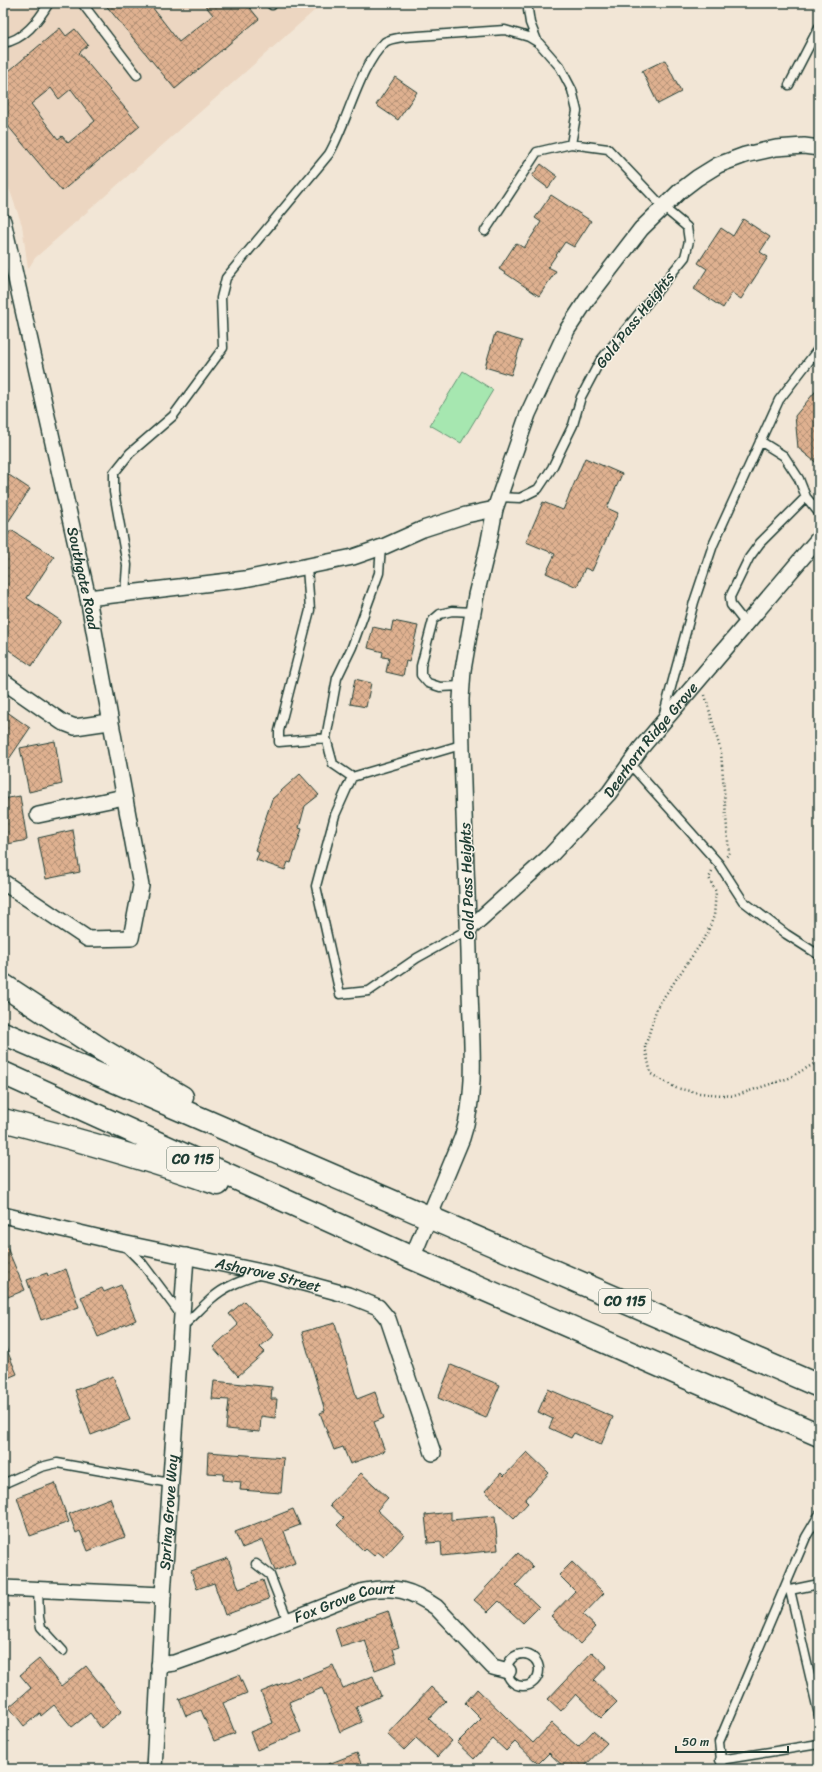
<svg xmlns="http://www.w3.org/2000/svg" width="822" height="1772" font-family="Sriracha,sans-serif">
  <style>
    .built { fill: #ecd6c1 }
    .pitch { fill: #a6e7b0; stroke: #629272 }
    .building { fill: url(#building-cross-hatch); stroke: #1f3d34; fill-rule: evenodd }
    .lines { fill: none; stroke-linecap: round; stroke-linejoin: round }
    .service-casing { stroke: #1f3d34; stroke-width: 11 }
    .minor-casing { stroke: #1f3d34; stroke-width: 18 }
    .trunk-casing { stroke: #1f3d34; stroke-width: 25 }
    .path { stroke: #1f3d34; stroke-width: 2.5; stroke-dasharray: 1 3; stroke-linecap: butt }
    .service { stroke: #f7f3e8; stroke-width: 8 }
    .minor { stroke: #f7f3e8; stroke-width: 15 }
    .trunk { stroke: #f7f3e8; stroke-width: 22 }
    .labels { text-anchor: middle; stroke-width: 3; stroke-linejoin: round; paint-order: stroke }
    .shield { fill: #f7f3e8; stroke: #60746a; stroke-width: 1 }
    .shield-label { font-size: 14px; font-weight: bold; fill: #1f3d34 }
    .street-label { font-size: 15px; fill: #1f3d34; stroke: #f7f3e8 }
  </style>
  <defs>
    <pattern id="building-cross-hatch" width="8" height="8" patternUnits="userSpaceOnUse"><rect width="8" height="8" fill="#dfb190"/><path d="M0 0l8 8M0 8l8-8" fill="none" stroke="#b49176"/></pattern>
  </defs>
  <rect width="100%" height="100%" fill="#f2e6d6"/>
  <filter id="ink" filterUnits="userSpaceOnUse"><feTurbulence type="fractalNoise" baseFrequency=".025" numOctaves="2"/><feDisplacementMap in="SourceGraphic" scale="8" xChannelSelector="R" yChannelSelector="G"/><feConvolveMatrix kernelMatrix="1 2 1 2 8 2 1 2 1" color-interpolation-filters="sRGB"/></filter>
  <g filter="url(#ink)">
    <!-- built -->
    <path class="built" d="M3,3H323L35,258L28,269L22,225L3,171Z"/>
    <!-- pitch -->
    <path class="pitch" d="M463,371L493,390L461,443L430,425Z"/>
    <!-- building -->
    <path class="building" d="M104,3H149L179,42L213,15L203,3H246L259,19L175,89Z
      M60,28L66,36L75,29L88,45L79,53L140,126L62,191L3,120V76ZM51,88L59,99L71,89L95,121L68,143L62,136L58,139L31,104Z
      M665,60L681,92L658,104L642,71Z
      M395,77L417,92L398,120L376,105Z
      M541,164L557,176L548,188L532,176Z
      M551,195L591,221L574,247L565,242L548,267L556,271L539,296L499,269L516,243L524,248L541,222L535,218Z
      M743,219L770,237L760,252L768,257L741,299L732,293L723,308L694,289L707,269L698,263L721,228L733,236Z
      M495,333L522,341L511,375L485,367Z
      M819,387V465L798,448L795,416Z
      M585,458L622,474L607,508L618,513L592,571L585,568L577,587L546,573L555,554L526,542L543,502L563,510Z
      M3,471L30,489L3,530Z
      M11,530L54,557L27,598L61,621L32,666L3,646V542Z
      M393,621L418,626L409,662L406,661L403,676L386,672L389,658L382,657L383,652L368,648L373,627L391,631Z
      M355,679L371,683L366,707L350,704Z
      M3,709L30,728L3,768Z
      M55,741L62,784L29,792L20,748Z
      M300,774L319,795L305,806L299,828L302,829L291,863L288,862L285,870L256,860L259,853L255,850L272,799Z
      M20,796L27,840L3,845V799Z
      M73,830L80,872L46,879L38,838Z
      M3,1238L25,1290L3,1299Z
      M66,1269L79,1307L41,1320L27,1280L47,1273L48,1276Z
      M121,1285L136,1320L98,1337L81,1297L102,1288L104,1292Z
      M244,1301L274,1335L260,1347L265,1352L238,1376L213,1347L238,1325L229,1314Z
      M335,1323L357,1399L375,1392L384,1418L374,1422L385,1451L350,1464L343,1447L334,1450L320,1413L325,1411L302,1332Z
      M3,1341L17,1374L3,1380Z
      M451,1365L500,1385L486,1418L438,1398Z
      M113,1376L130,1420L91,1435L75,1390Z
      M214,1381L272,1387L271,1399H277L275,1418L261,1416L260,1432L226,1429L229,1400L212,1399Z
      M548,1389L613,1417L601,1445L574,1433L571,1438L549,1428L553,1419L538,1412Z
      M208,1452L284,1458L281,1493L240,1490L241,1482L223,1480L224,1474L207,1473Z
      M527,1452L549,1473L525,1500L528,1503L514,1518L485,1491L501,1473L504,1476Z
      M361,1473L388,1498L377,1510L404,1535L384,1557L378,1552L374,1556L366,1549L364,1551L337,1525L344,1518L330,1505Z
      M55,1483L69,1522L30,1536L17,1497Z
      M110,1498L125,1537L88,1551L80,1531L76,1533L69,1514Z
      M293,1509L300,1525L284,1531L295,1563L275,1571L263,1540L242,1548L235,1532Z
      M451,1512V1520L495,1516L498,1550L442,1556L441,1542L428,1543L425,1515Z
      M518,1553L533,1567L516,1585L539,1607L523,1623L499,1601L488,1612L474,1600Z
      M228,1558L239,1589L263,1580L269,1599L225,1615L214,1583L197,1589L191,1571Z
      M572,1562L604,1593L583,1615L596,1627L580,1644L551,1616L575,1591L559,1575Z
      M388,1611L399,1647L393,1649L397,1662L375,1670L365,1640L341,1647L335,1629Z
      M592,1652L607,1666L594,1680L617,1702L601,1718L576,1694L561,1711L548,1699Z
      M39,1659L61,1686L86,1666L122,1711L101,1728L90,1713L72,1727L54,1705L41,1716L40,1713L24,1726L9,1707L31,1688L20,1675Z
      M333,1665L343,1688L373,1676L381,1696L356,1707L362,1722L340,1732L322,1688L289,1702L301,1732L257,1750L250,1732L273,1723L261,1692L298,1677L299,1679Z
      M239,1675L247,1693L223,1703L235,1733L214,1741L201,1710L186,1716L179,1699Z
      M431,1687L446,1701L429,1719L452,1741L437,1757L416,1738L404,1750L387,1734Z
      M477,1689L533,1743L552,1723L578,1747L593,1731L607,1743L582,1769H566L549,1753L538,1764L515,1742L506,1751L493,1739L474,1759L457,1743L481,1719L465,1703Z
      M357,1753L363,1769H318V1768Z"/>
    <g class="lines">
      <!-- service casing -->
      <g class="service-casing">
        <path id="service" d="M82,3L137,75
          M270,3L272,5
          M527,3L530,23L538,43
          M3,43C24,40 38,21 49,3
          M789,85L819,27
          M485,231L537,152L571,144L608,149L663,207L687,227L689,241L685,257L600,361L581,397L573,425L552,468L538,489L520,498L499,497
          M760,441L784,456L799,479L806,497
          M307,567L310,610L279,731V742L326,738L337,678L352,647L379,573L381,547
          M125,594L127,565L114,492V473L130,453L173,416L223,348L221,298L226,278L329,154C348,121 359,67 385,42C389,39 397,38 403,37L505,30L529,37L539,43L560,67L572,90L577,111L571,144
          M746,624L731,605L730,597L749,558L760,543L806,497L819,513
          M462,686L440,687L428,683L421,675V666L433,620L440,614L452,611L473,612
          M663,717L694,602L713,545L779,400L819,348
          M326,738L333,764L352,777L461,745
          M630,764L719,864L743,901L786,934L819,955
          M352,777L335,815L316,886L340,994L369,991L417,958L469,929
          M124,1245L142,1263L181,1315
          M182,1327C192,1318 201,1308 211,1299C225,1286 243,1280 261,1274
          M5,1483L41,1467L57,1463L170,1483
          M256,1564L270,1575L288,1621
          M785,1587L790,1590L819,1715
          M38,1588L39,1617L41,1627L63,1651
          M790,1590L819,1584
          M507 1670a16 16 0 1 1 32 0a16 16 0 1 1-32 0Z
          M720,1760L819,1744
          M722,1769L719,1742L806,1537L819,1515"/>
      </g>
      <!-- minor casing -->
      <g class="minor-casing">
        <g id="minor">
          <path id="s1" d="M3,221L88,598L141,886L131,938L88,939L3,882"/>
          <path d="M88,598L245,579L353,557L385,546L423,529L466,515L495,509"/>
          <path d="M3,681L62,722L75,727L109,722"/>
          <path d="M38,815L124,797"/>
          <path id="s2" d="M469,929L548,858L609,793L641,748L819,538"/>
          <path id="s3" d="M3,1215L122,1243L271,1274L348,1295L378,1307L388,1319L433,1453"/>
          <path d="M412,1258L462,1138C478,1091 471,1039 470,990C468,893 462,796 461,699L463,670L476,595L488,546L495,509L528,414L567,330L588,298L641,229L680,191L697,178L718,165L745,155L776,148L804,146L819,148"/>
          <path d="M3,1588L163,1595"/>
          <path id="s4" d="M159,1665L174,1663L239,1640L364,1591C394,1585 411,1590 436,1607L493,1667L508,1671"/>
          <path id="s5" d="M154,1769L163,1595L186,1256"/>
        </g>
      </g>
      <!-- trunk casing -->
      <g class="trunk-casing">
        <path id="trunk" d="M3,985L102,1050L182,1097
          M3,1033L819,1386
          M3,1073L412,1258L819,1435
          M3,1120C76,1139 148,1159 218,1184"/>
      </g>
      <!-- path -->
      <path class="path" d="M705,695L721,752L729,854L726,857
        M712,872L709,878L716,892L714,916L706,936L657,1007L645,1047L651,1074L676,1088L699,1093L734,1096L789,1078L819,1061"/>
      <!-- service -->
      <use href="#service" class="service"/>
      <!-- minor -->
      <use href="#minor" class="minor"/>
      <!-- trunk -->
      <use href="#trunk" class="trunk"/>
    </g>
  </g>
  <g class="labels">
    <!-- shield labels -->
    <g class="shield">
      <rect x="167" y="1147" width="52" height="24" rx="3"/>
      <rect x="599" y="1289" width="52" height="24" rx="3"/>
    </g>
    <g class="shield-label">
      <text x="193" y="1164">CO 115</text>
      <text x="625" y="1306">CO 115</text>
    </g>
    <!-- street labels -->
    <g class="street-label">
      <text transform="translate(635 320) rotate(-52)" y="5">Gold Pass Heights</text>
      <text dy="5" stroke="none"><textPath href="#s1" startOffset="366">Southgate Road</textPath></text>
      <text dy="5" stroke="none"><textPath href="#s2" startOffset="263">Deerhorn Ridge Grove</textPath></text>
      <text transform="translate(467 881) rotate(-92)" y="5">Gold Pass Heights</text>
      <text dy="5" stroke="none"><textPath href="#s3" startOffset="272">Ashgrove Street</textPath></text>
      <text dy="5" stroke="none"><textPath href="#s5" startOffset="257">Spring Grove Way</textPath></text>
      <text dy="5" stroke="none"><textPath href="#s4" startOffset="197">Fox Grove Court</textPath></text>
    </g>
  </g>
  <!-- margin -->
  <rect width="822" height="1772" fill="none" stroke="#f7f3e8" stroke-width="16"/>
  <rect x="8" y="8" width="806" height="1756" fill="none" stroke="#1f3d34" stroke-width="1.5" filter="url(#ink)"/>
  <!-- scale -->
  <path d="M676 1746v6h112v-6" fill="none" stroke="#1f3d34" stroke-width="2"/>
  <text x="682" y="1746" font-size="12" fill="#1f3d34" stroke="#f7f3e8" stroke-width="3" paint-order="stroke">50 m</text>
</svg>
